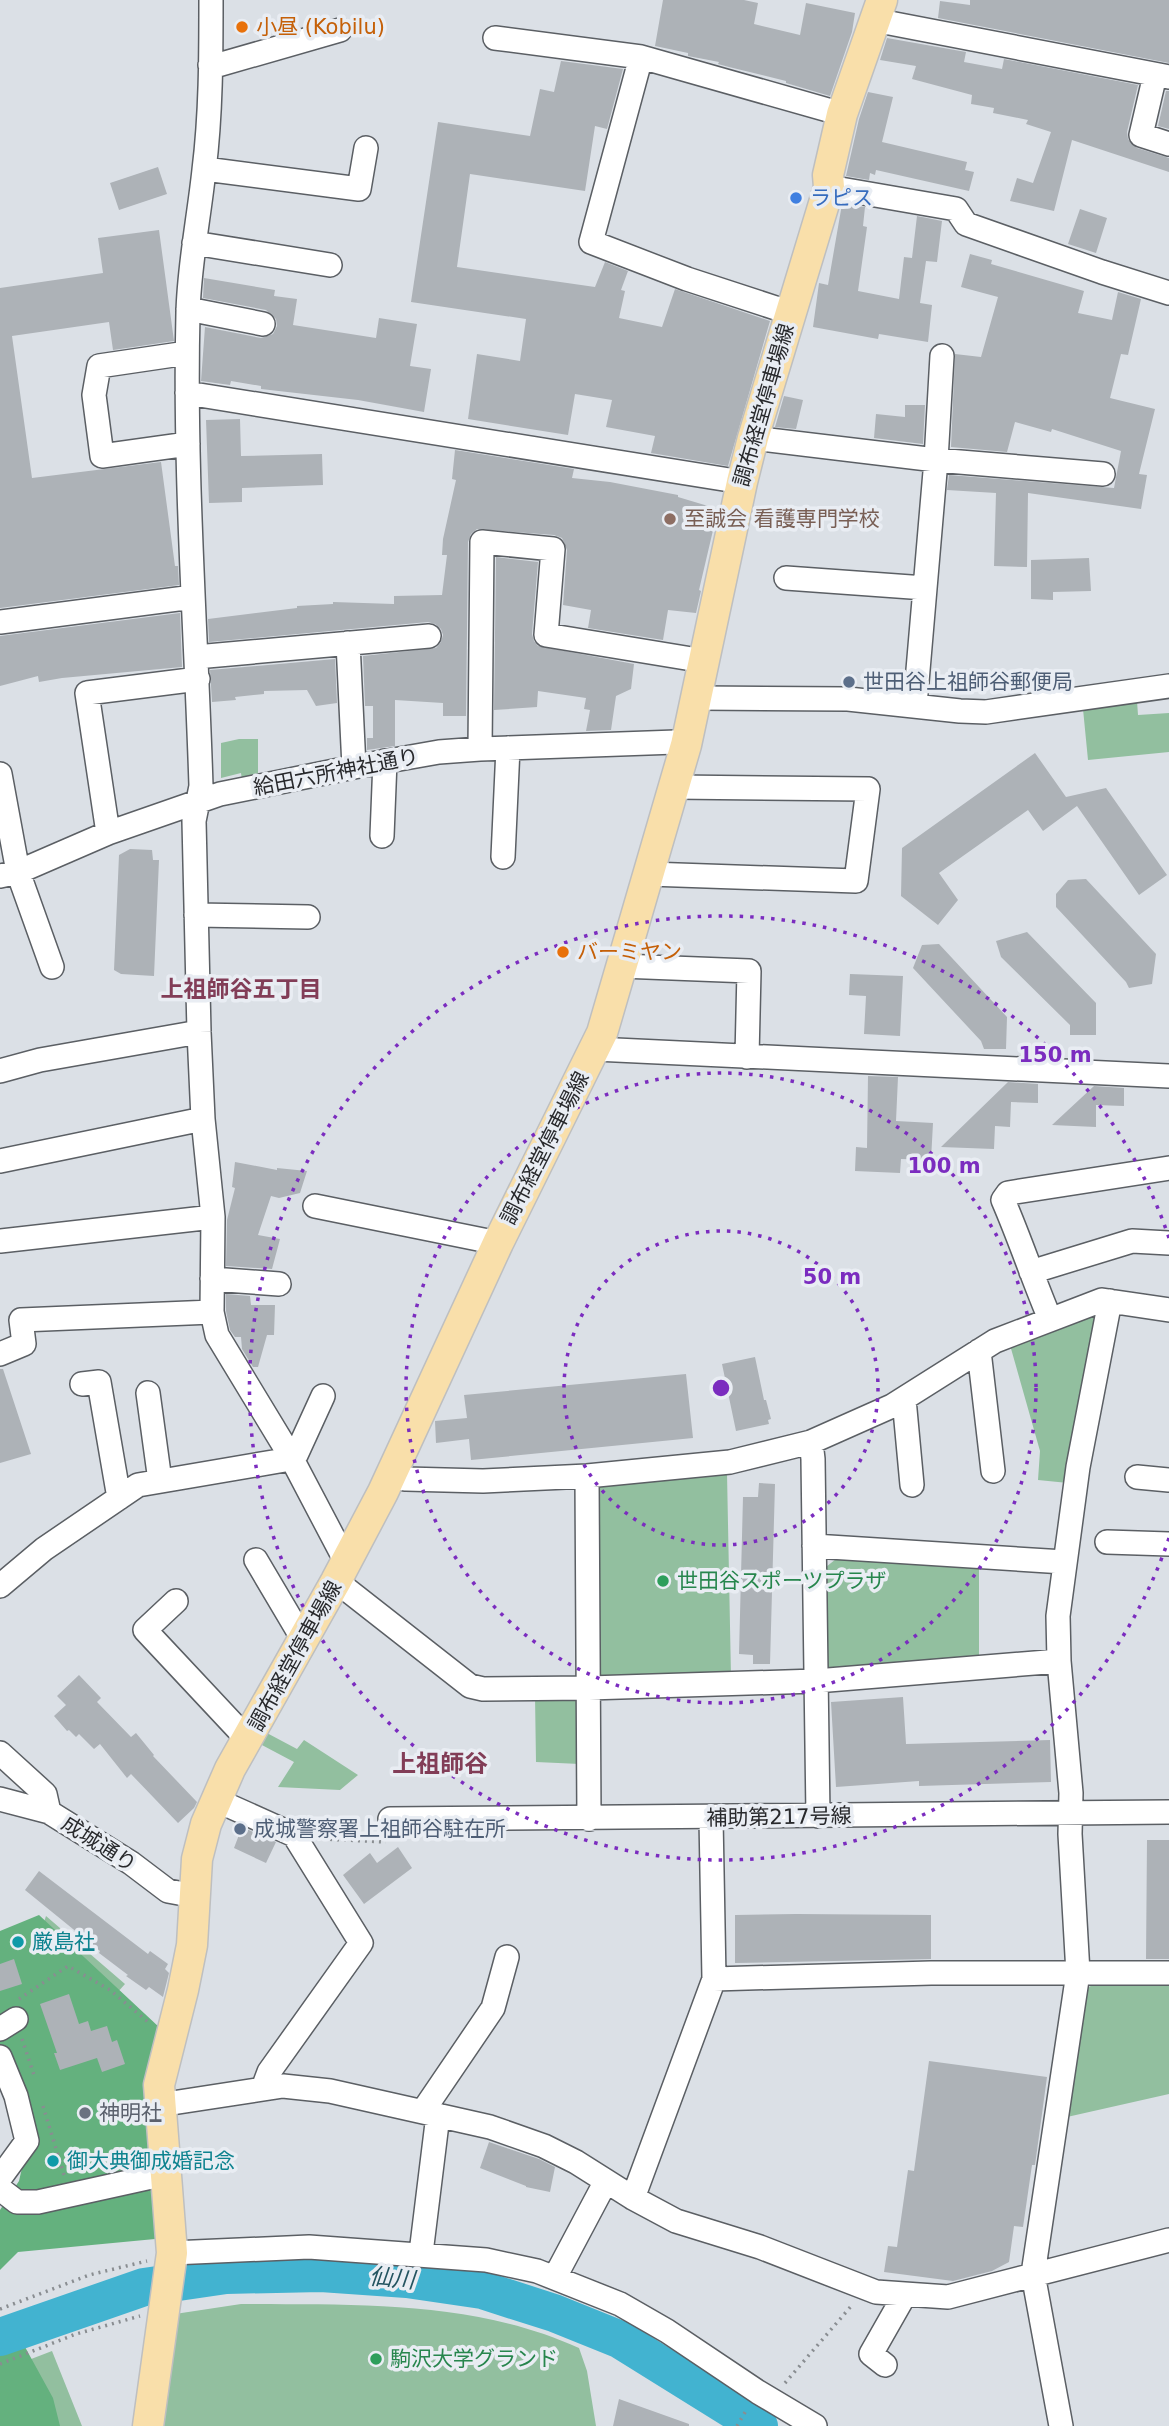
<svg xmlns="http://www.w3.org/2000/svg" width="1169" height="2426" font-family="'DejaVu Sans','Noto Sans JP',sans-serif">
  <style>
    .green { fill: #92bf9f }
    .forest { fill: #64b17e }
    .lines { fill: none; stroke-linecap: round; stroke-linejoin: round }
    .river { stroke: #42b3d0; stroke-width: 38 }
    .building { fill: #adb2b7 }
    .minor-casing { stroke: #5b5f64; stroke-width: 26 }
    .major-casing { stroke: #bebfc0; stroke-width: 33 }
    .path { stroke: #898d91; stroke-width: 3.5; stroke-dasharray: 2 5; stroke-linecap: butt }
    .minor { stroke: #fff; stroke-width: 23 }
    .major { stroke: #f9dfaa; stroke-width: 30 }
    .ring { fill: none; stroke: #7b2cbf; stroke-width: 3.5; stroke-dasharray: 3.5 7 }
    .food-dot { fill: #e8710a; stroke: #e9edf3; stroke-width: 2.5 }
    .shop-dot { fill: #3f7fe0; stroke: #e9edf3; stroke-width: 2.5 }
    .education-dot { fill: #8d6e63; stroke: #e9edf3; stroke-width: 2.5 }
    .service-dot { fill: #5c6f8a; stroke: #e9edf3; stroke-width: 2.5 }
    .leisure-dot { fill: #2e9e5b; stroke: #e9edf3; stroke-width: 2.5 }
    .culture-dot { fill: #0f9aa8; stroke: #e9edf3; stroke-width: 2.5 }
    .worship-dot { fill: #6b7280; stroke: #e9edf3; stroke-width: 2.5 }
    .labels { text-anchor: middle; stroke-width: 7; stroke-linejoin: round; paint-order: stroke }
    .food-label { font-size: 21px; fill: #c56008; stroke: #e9edf3; text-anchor: start }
    .shop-label { font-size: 21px; fill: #366cbe; stroke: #e9edf3; text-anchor: start }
    .street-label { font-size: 21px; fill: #28292c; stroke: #e9edf3 }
    .education-label { font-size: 21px; fill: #785e54; stroke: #e9edf3; text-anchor: start }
    .service-label { font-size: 21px; fill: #4e5e75; stroke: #e9edf3; text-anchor: start }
    .leisure-label { font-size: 21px; fill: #27864d; stroke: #e9edf3; text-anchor: start }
    .culture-label { font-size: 21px; fill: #0d838f; stroke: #e9edf3; text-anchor: start }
    .worship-label { font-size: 21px; fill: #5b616d; stroke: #e9edf3; text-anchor: start }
    .neighbourhood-label { font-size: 23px; font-weight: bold; fill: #823d57; stroke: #e9edf3 }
    .water-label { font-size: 23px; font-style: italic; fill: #245460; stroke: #e9edf3 }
    .quarter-label { font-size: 24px; font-weight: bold; fill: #823d57; stroke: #e9edf3 }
    .centre { fill: #7b2cbf; stroke: #e9edf3; stroke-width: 3.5 }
    .ring-label { font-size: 21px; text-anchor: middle; font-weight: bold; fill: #7b2cbf; stroke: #e9edf3; stroke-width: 7; stroke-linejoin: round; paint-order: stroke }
  </style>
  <rect width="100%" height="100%" fill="#dbe0e6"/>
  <!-- green -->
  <path class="green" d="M1137,701L1138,715L1169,713V752L1088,760L1083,709Z
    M239,739H258V777L242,780L241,773L221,778V743Z
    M1100,1310L1068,1483L1038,1480L1040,1451L1010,1345Z
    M727,1473L731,1677L600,1681L595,1486Z
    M836,1559L979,1568V1658L831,1669L823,1663L826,1567Z
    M535,1696L573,1697L578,1703L580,1764L536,1762Z
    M265,1732L297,1749L304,1740L358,1775L340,1790L278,1787L294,1762L260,1744Z
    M46,1916L125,1984L99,2013L34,1953Z
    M1169,1983V2094L1067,2117L1087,1989L1093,1984Z
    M241,2304C354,2305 474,2300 579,2348L587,2371L596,2426H161L175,2314Z
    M52,2351L82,2426H0V2371Z"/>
  <!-- forest -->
  <path class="forest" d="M39,1915L160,2028L157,2223L155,2239L18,2252L0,2270V2210L19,2181L22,2168L19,2128L0,2087V1931Z
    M19,2336L53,2398L60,2426H0V2345Z"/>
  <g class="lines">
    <!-- river -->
    <path class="river" d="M0,2337L144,2287L226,2275L321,2273L407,2279L482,2290L554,2313L621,2340L759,2426"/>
  </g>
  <!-- building -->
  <path class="building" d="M663,0H744L758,3L754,24L800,35L806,3L855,13L852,32L830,96L786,83V81L729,67L718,64L719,62L688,56V53L655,46Z
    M970,0H1169V63L938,18L940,1L970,5Z
    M887,38L966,52L964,62L1002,69L1004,59L1138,85L1127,132L1128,139L1137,148L1169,158V172L1072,140L1054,211L1010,201L1017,178L1033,183L1051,132L1026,124L1028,120L993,113L994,108L971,104L972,95L912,79L916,66L880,60Z
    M561,61L623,69L607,129L595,126L585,191L470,174L457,267L595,287L605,262L628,271L621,290L625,291L619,318L662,327L675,289L770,321L728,466L651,453L655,436L606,427L612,400L575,394L568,435L468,419L477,354L520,361L526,319L411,302L438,122L530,136L540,89L554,92Z
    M1166,91H1169V129L1158,126Z
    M868,92L893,97L882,142L967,162L965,170L974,172L969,191L876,170L875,175L870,173L869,180L846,176L859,119Z
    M158,167L167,194L119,210L110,183Z
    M842,204L865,207L863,226L867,227L858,291L899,299L904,257L912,258L917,216L942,221L937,262L926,261L920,303L932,305L928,342L879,334L878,339L813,327L819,283L828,285Z
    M1080,209L1107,218L1096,253L1068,244Z
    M159,230L174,341L113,350L109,322L12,336L32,478L161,462L175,566H178L179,585L0,608V288L103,273L98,238Z
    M970,254L992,260L991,264L1084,291L1078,313L1112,320L1118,292L1141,299L1128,355L1121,354L1110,398L1155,409L1139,474L1147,475L1141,509L1028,493L1027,567L994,566L996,493L947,490L949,475L1114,488L1121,451L1052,429L1051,432L1015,422L1007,452L951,447L955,354L981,357L998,297L961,287Z
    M204,278L275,290L274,296L297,299L293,325L376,338L379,318L417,324L410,366L431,369L424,412L358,400L261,389V386L231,381L230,385L201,381L205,327L261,338L273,334L277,326L276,319L266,310L203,298Z
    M784,396L803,400L796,429L775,427Z
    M905,405H925L923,444L874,438L876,414L905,417Z
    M240,419L241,456L322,454L323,485L242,488V502L209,503L206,420Z
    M455,450L574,469L572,478L610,482L678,495V497L718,509L699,590L701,591L696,613L668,610L663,640L588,628L591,610L563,605L567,550L562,538L554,535L477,529L471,534L468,542L466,716H443V703L395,700V746L367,750V738H373V706H365L363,656L436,648L441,642L443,635L441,629L435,624L428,622L209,642L208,619L297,608V606L333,604V602L394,604V596L442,595L447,555H442L443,539L456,480L452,479Z
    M496,557L538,562L532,634L534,641L538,646L634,664L631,689L616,696L611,730L586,731L590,710L584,709L586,698L538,691L537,707L494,710Z
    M1089,558L1091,591L1053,592V600L1031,599V560Z
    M180,613L182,667L62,678L39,682L38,676L0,686V636Z
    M335,659L337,703L316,706L307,690L264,691V694L235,697L236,700L212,702L210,670Z
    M1035,753L1066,797L1106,788L1167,875L1139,895L1077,806L1043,831L1028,810L939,873L958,900L938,925L901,896L902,848Z
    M130,849L152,850L153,860H159L154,976L121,974L114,970L119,855Z
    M1086,879L1156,954L1152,984L1129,988L1126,982L1056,907V894L1068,880Z
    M1027,932L1096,1003V1035H1070V1025L1001,957L996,941Z
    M939,944L1007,1017L1006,1049H984L981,1041L913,968L922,945Z
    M850,974L903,976L900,1036L864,1034L866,996L849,995Z
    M868,1076L898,1077L896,1121L933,1123L931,1160L901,1159L900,1173L855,1171L856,1147L867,1148Z
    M1008,1082L1038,1084V1103L1011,1102L1010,1127L995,1126L994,1149L941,1147Z
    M1094,1086L1124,1088V1106L1096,1105V1127L1052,1125Z
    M235,1162L277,1170V1168L307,1171L300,1193L279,1198L271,1196L258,1235L280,1239L272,1269L226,1266L227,1220L235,1188L232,1187Z
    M226,1294L250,1296L251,1305H275L274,1335H267L258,1367H253L242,1349L241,1337H235L230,1330L226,1311Z
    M755,1357L764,1400H766L771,1419L768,1420L769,1424L736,1431L722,1364Z
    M0,1369H3L31,1454L0,1463Z
    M686,1374L693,1438L471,1460L469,1439L436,1443L435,1421L467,1418L464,1395Z
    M759,1483L775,1484L770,1664H753V1655L739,1654L743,1497H758Z
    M79,1675L101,1698L97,1702L131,1737L136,1733L154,1755L153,1756L197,1802L194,1808L178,1823L131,1774L127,1778L100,1744L94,1749L79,1734L76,1737L69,1730L67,1731L54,1716L66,1705L57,1696Z
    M903,1697L906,1744L1050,1740L1051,1782L919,1786V1781L836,1787L831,1702Z
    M242,1827L276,1842L266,1863L234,1848Z
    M1147,1840H1169V1959H1146Z
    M398,1847L412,1868L364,1904L343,1875L370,1853L377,1863Z
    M39,1871L148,1954L150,1951L168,1964L165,1969L169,1973L163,1997L149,1987L146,1990L126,1976L128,1975L99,1953L100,1951L25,1890Z
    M796,1914L931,1915V1959L735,1963V1915Z
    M14,1959L22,1984L0,1991V1964Z
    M69,1994L79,2024L88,2021L91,2031L107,2026L112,2042L117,2040L125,2064L102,2072L97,2058L60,2070L54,2053H57L40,2004Z
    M929,2061L1047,2077L1035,2165H1032L1023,2227L1014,2226L1009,2262L992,2271L953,2281L884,2272L888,2246L897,2247L908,2170L914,2171Z
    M489,2142L539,2159L555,2167L550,2192L526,2187V2186L480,2168Z
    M619,2399L689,2424V2426H613Z"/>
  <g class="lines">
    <!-- minor casing -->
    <g class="minor-casing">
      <path id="minor" d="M211,0C211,56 211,114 204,170C199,218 189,265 188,313C184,471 196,628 201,786L194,821L199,1032L203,1119L213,1217L212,1312L217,1335L291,1457L343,1556L348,1560
        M874,20L1169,77
        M495,38L641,57L842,114
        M641,57L591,242L687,279L791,313
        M210,65H218L340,30
        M1155,75L1141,135L1169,144
        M205,169L359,189L366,148
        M829,187L956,209L966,224L1102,272L1169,293
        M194,243L330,265
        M188,309L263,324
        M187,353L99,366L94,395L102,456L188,444
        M187,393L742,482
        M753,438L936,460L1103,474
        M786,578L925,588
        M0,622L193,597
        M348,643L354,767
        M196,657L429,636
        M697,698L848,699L960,711L986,712L1169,686
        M915,705L936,460L942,356
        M480,749L482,542L553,549L546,635L704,661
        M0,774L18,872L52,967
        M108,833L87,693L198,679
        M382,836L385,761
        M503,857L508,748
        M649,874L856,881L868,789L674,787
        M0,876L18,872L108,833L220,794L354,767L439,752L480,749L676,742L686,745
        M196,915L308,917
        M621,966L749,971L747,1057
        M595,1049L1169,1076
        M0,1071L40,1060L199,1032
        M0,1161L203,1119
        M315,1206L498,1243
        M0,1241L213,1217
        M1031,1272L1132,1241L1169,1243
        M212,1279L279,1284
        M1050,1319C1033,1279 1020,1239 1003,1200L1008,1193L1169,1168
        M979,1351L993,1471
        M0,1354L24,1344L21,1320L212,1312
        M82,1384L99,1382L119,1498
        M148,1393L160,1481
        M904,1399L912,1485
        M811,1442L813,1459L818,1816
        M587,1476L589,1819
        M391,1477L406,1479L483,1481L587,1476L730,1462L811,1442L892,1406L995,1341L1102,1300L1169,1310
        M1137,1477L1169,1480
        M1107,1542L1169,1544
        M814,1546L1064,1562
        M256,1560L298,1631L306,1635
        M336,1581L470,1686L483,1689L589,1688L816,1681L1059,1661
        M0,1586L44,1549L138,1485L285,1460L296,1455L323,1396
        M176,1601L145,1630L248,1740
        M0,1753L45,1794L49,1812
        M0,1799L49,1812L131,1863L168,1891L195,1896
        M216,1800L294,1835L361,1943L269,2072L263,2088
        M390,1819L1169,1812
        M714,1979L931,1973H1169
        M0,2029L16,2019
        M0,2057L16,2096L27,2141L0,2178
        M159,2105L283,2086L330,2091L490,2127L544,2146L576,2162L633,2198L676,2221L760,2247L876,2292L948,2297L1169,2240
        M423,2111L493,2008L507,1957
        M0,2189L17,2202H38L165,2174
        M633,2198L714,1979L711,1818
        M172,2253L309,2247L486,2260L537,2271L620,2304L667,2331L758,2392L815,2426
        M421,2253L438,2115
        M555,2277L606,2181
        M885,2365L871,2354L904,2296
        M1061,2426L1033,2274L1078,1973L1070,1834L1071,1793L1059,1661L1058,1616L1078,1467L1110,1301"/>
    </g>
    <!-- major casing -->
    <g class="major-casing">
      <path id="major" d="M148,2426L172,2253L159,2085L183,1990L192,1945L197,1859L206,1824L230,1769L336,1581L383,1492L498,1243L602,1033L686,745L742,482L753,438L829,187L828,175L842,114L882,0"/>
    </g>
    <!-- path -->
    <path class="path" d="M323,1839L386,1842
      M19,1999L68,1966L110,1990L148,2022
      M22,2039L35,2078
      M43,2106L64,2175
      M0,2309L89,2275L147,2261
      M0,2364L76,2334L140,2316
      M785,2383L853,2304
      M737,2426L747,2409"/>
    <!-- minor -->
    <use href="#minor" class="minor"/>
    <!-- major -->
    <use href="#major" class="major"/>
  </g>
  <!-- distance rings -->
  <g class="ring">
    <circle cx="721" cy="1388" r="157"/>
    <circle cx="721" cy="1388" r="315"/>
    <path d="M1169 1538A472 472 0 1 1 1169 1238"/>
  </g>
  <!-- markers -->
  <g class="food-dot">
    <circle cx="242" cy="27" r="7"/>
    <circle cx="563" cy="952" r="7"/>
  </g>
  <circle class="shop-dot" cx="796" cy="198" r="7"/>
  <circle class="education-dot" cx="670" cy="519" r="7"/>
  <g class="service-dot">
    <circle cx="849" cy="682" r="7"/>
    <circle cx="240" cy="1829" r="7"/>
  </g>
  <g class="leisure-dot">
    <circle cx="663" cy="1581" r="7"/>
    <circle cx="376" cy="2359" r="7"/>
  </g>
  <g class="culture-dot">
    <circle cx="18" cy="1942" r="7"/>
    <circle cx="53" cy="2161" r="7"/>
  </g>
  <circle class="worship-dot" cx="85" cy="2113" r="7"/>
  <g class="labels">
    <!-- food labels -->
    <g class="food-label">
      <text x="256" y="34">小昼 (Kobilu)</text>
      <text x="577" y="959">バーミヤン</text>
    </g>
    <!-- shop labels -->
    <g class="shop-label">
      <text x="810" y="205">ラピス</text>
    </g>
    <!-- street labels -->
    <g class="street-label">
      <text transform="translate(764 405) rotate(-74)" y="7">調布経堂停車場線</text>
      <text transform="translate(336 772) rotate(-11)" y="7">給田六所神社通り</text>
      <text transform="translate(545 1148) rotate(-63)" y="7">調布経堂停車場線</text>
      <text transform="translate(295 1656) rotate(-61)" y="7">調布経堂停車場線</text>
      <text transform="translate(779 1817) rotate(-1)" y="7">補助第217号線</text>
      <text transform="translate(99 1844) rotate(33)" y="7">成城通り</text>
    </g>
    <!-- education labels -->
    <g class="education-label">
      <text x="684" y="526">至誠会 看護専門学校</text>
    </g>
    <!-- service labels -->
    <g class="service-label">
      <text x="863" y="689">世田谷上祖師谷郵便局</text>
      <text x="254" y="1836">成城警察署上祖師谷駐在所</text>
    </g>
    <!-- leisure labels -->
    <g class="leisure-label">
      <text x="677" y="1588">世田谷スポーツプラザ</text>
      <text x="390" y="2366">駒沢大学グランド</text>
    </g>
    <!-- culture labels -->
    <g class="culture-label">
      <text x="32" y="1949">厳島社</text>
      <text x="67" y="2168">御大典御成婚記念</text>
    </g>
    <!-- worship labels -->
    <g class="worship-label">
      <text x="99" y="2120">神明社</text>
    </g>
    <!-- neighbourhood labels -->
    <g class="neighbourhood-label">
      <text x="241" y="997">上祖師谷五丁目</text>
    </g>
    <!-- water labels -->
    <g class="water-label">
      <text transform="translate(392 2278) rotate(5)" y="8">仙川</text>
    </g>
    <!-- quarter labels -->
    <g class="quarter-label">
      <text x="440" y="1772">上祖師谷</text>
    </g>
  </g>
  <circle cx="721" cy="1388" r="10" class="centre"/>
  <g class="ring-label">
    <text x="1055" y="1062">150 m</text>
    <text x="944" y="1173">100 m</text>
    <text x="832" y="1284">50 m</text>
  </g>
</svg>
